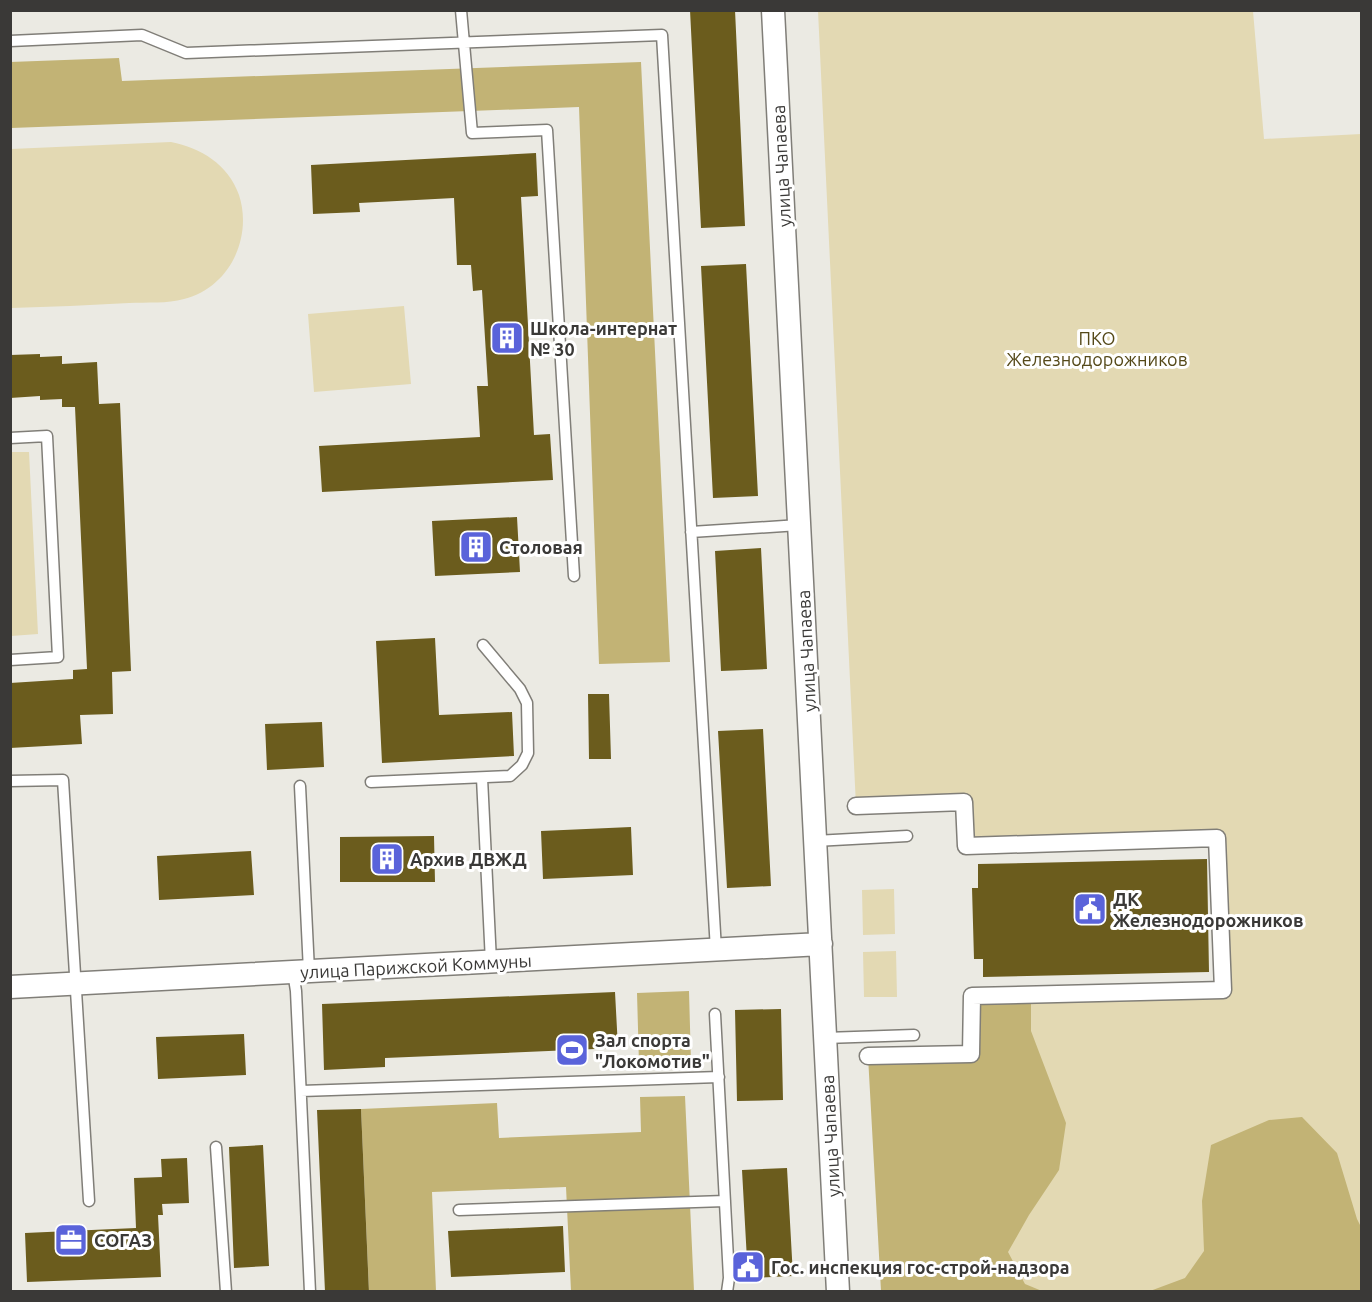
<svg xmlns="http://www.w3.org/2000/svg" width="1372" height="1302" viewBox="0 0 1372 1302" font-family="Ubuntu,sans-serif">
<rect width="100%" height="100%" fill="#ebeae3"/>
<path fill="#e3d9b3" d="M818,11H1253L1264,139L1361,134V1291H881L971,1054L972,996L1223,990L1217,839L966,846L964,802L856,806Z
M171,142C201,148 228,164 239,195C253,238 229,288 184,299C167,304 147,302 129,303C90,305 50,307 11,308V149Z
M404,306L411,384L314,392L308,314Z
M11,452H29L38,634L11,636Z
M894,889L895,934L863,935L862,890Z
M896,951L897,997H864L863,952Z"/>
<path fill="#c2b375" d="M119,58L122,81L641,62L670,662L599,664L579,107L11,128L10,62Z
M689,991L691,1063L639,1064L637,993Z
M1031,994V1031L1066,1123L1059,1170L1029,1215L1008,1252L1025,1284L1042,1291H881L868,1056L971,1054L972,996Z
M685,1096L694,1291H571L566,1187L432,1192L436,1291H369L361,1109L497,1103L499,1138L641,1132L640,1097Z
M1302,1117L1337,1153L1357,1219L1361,1227V1291H1150L1185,1278L1204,1251L1202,1201L1211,1145L1269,1120Z"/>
<path fill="#6b5c1d" d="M690,10H735L745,226L701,228Z
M536,153L538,196L521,197L534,435L550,434L553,480L322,492L319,446L480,437L477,386H488L482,290L473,291L471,265H457L454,198L359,203L360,212L313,214L311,165Z
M746,264L758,496L713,498L701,266Z
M40,354V357L62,356V364L97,362L99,404L120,403L131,671L112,672L113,714L80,715L82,744L10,748V683L73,679V670L87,669L75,407H62V399L40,400V396L10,398V355Z
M517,517L520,572L435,576L432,521Z
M761,548L767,669L721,671L715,551Z
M435,638L439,715L512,712L514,756L382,763L376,641Z
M588,694H609L611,759H589Z
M322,722L324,767L267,770L265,724Z
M763,729L771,886L727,888L718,731Z
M631,827L633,875L543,879L541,831Z
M434,836L435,882H340V837Z
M251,851L254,895L159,900L157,856Z
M1207,859L1209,972L983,977V959H974L972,888H978V864Z
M615,992L618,1048L385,1058V1067L324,1070L322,1004Z
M781,1009L783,1100L737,1101L735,1010Z
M244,1034L246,1075L158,1079L156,1037Z
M361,1109L369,1292H325L317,1110Z
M263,1145L269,1266L234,1268L229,1147Z
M187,1158L189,1203L162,1204L163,1215H158L161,1277L27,1282L25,1233L136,1228L134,1178L162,1177L161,1159Z
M787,1168L793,1276L748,1278L742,1170Z
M563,1226L565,1272L451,1277L448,1231Z"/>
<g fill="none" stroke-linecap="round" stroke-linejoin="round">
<defs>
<path id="service" d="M461,10L472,133L547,130L574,576
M10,41L142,35L186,53L662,35L716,950
M10,438L47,436L58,657L10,660
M691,532L799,525
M482,778L491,962
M10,781L63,780L89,1201
M371,782L510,776L522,765L528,753L527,703L520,689L483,645
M300,786L309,971
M815,841L907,836
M293,972L296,991L310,1292
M715,1014L729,1278L727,1292
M825,1038L914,1035
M301,1091L719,1077
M216,1147L226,1292
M459,1210L725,1201"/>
<path id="pedestrian" d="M856,806L964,802L966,846L1217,838L1223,990L972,996L971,1054L868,1056"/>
<path id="minor" d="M773,10L838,1292
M10,987L821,944"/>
</defs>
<use href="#service" stroke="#807e78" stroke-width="13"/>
<use href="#pedestrian" stroke="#807e78" stroke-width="19"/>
<use href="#minor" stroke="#807e78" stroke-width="25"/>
<use href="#service" stroke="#fff" stroke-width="10"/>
<use href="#pedestrian" stroke="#fff" stroke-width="16"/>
<use href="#minor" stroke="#fff" stroke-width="22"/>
</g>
<defs>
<symbol id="building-square" viewBox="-11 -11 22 22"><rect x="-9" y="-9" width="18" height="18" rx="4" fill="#5a63da" stroke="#fff"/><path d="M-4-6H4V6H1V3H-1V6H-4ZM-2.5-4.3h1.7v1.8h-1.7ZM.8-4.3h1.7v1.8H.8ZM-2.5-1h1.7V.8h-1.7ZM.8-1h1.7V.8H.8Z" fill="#fff"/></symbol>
<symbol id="civic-square" viewBox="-11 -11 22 22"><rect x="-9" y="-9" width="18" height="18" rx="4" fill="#5a63da" stroke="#fff"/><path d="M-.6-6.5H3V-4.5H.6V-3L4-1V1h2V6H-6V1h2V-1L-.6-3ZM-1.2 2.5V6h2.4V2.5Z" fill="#fff"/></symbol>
<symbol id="stadium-square" viewBox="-11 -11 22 22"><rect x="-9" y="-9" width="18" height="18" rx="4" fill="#5a63da" stroke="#fff"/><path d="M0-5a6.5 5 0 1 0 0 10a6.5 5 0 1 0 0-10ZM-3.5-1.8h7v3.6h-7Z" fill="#fff"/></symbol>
<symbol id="office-square" viewBox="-11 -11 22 22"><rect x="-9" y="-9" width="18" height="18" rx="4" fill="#5a63da" stroke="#fff"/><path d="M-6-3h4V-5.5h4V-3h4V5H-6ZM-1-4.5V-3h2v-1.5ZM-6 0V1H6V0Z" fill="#fff"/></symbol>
</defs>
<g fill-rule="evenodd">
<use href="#building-square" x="488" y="319" width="38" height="38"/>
<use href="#building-square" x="457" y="528" width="38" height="38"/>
<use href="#building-square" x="368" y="840" width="38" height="38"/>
<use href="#civic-square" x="1071" y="890" width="38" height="38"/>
<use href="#stadium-square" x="553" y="1031" width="38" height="38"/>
<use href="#office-square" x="52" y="1221" width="38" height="38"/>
<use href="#civic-square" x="729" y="1248" width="38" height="38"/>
</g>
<g text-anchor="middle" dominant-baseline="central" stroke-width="6" stroke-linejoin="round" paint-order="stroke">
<g font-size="18" fill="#3a3937" stroke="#fff">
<text transform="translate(781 166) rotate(-93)">улица Чапаева</text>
<text transform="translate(806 651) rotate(-93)">улица Чапаева</text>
<text transform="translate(416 966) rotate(-3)">улица Парижской Коммуны</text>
<text transform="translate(830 1136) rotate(-93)">улица Чапаева</text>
</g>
<g font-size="18" font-weight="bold" fill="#3a3937" stroke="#fff" text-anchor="start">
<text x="530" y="328">Школа-интернат<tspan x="530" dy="21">№ 30</tspan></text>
<text x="499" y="547">Столовая</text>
<text x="410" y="859">Архив ДВЖД</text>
<text x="1113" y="899">ДК<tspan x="1113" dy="21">Железнодорожников</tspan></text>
<text x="595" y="1040">Зал спорта<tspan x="595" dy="21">"Локомотив"</tspan></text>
<text x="94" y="1240">СОГАЗ</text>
<text x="771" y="1267">Гос. инспекция гос-строй-надзора</text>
</g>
<g font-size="18" fill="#554919" stroke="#fff">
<text x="1097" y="338">ПКО<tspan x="1097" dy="21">Железнодорожников</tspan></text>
</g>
</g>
<rect width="1372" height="1302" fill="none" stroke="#3a3937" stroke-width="24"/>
</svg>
